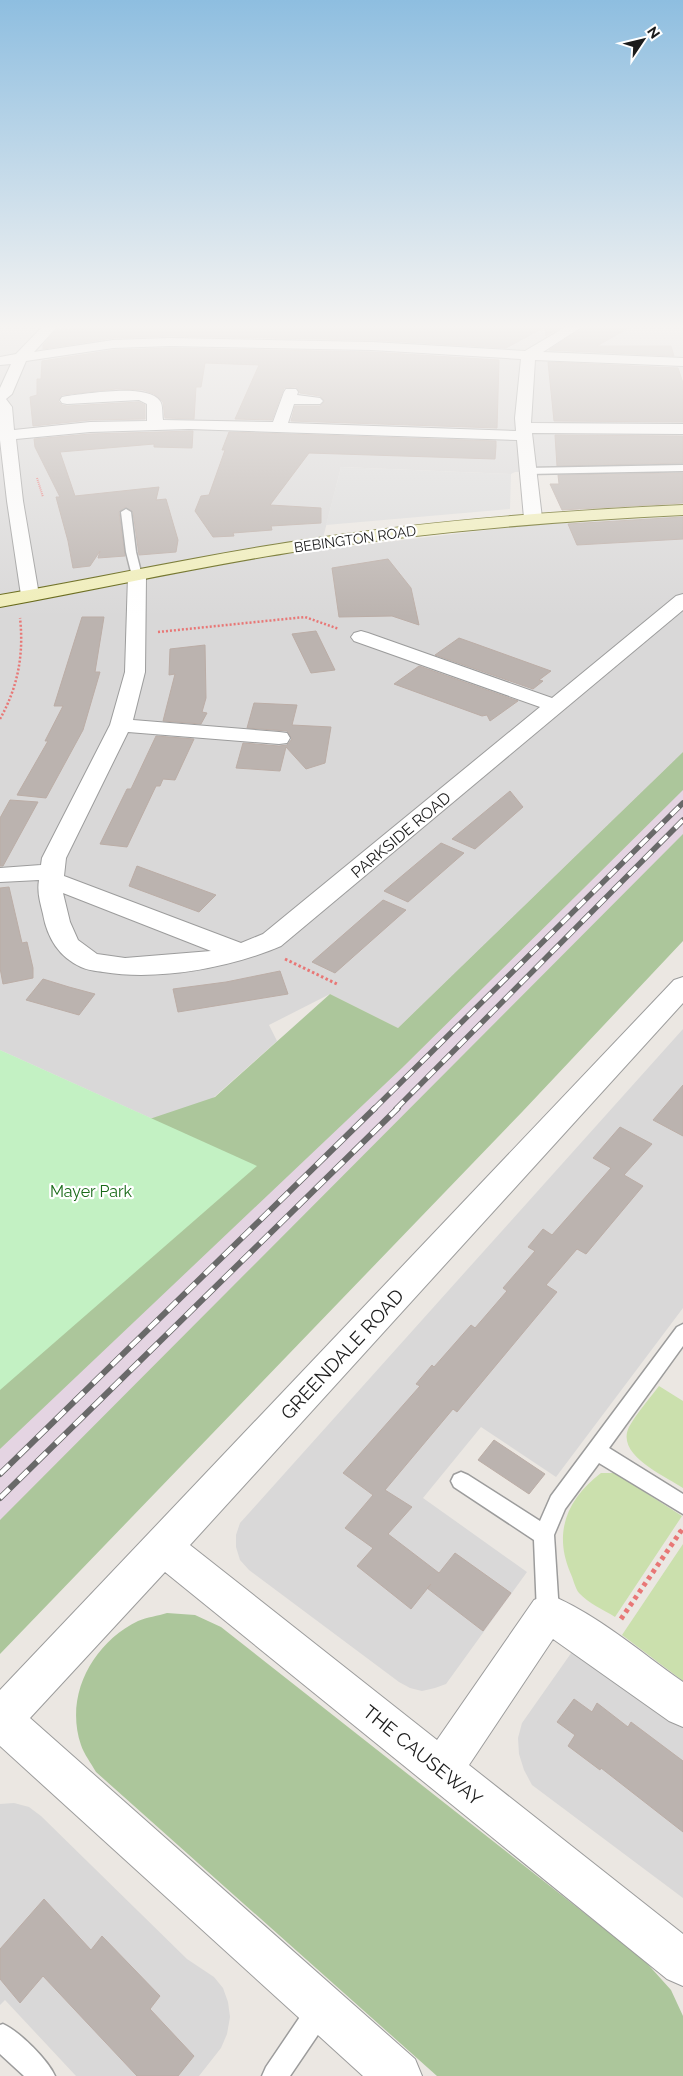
<svg xmlns="http://www.w3.org/2000/svg" width="683" height="2076" viewBox="0 0 683 2076" font-family="Raleway,sans-serif">
<rect width="100%" height="100%" fill="#ebe7e2"/>
<path fill="#d9d8d8" d="M0,326H683V468L515,472L511,474L341,467L320,550L538,524L683,516V752L398,1028L330,994L269,1025L277,1041L177,1130L0,1050Z
M683,1029V1308L556,1477L481,1427L423,1498L527,1572L446,1684L435,1688L422,1691L410,1688L399,1682L249,1570L240,1560L236,1547V1535L240,1523Z
M574,1649L680,1727H683V1898L532,1785L524,1770L519,1754L518,1738L522,1723Z
M14,1803L29,1807L41,1816L187,1959L214,1977L223,1988L228,2002L230,2017L227,2034L221,2048L199,2076H76L5,2000L0,2005V1804Z"/>
<path fill="#e4d4e2" d="M683,752V933L0,1644V1390L398,1028Z"/>
<path fill="#cbe0ad" d="M659,1386L683,1401V1488C665,1476 615,1455 629,1427C637,1413 649,1399 659,1386Z
M601,1473H615L682,1516L615,1617C604,1610 588,1603 579,1593C575,1588 573,1578 570,1572C553,1531 568,1498 601,1473Z
M683,1544V1681L622,1635Z"/>
<path fill="#acc69b" d="M683,752V790L403,1067L0,1449V1272L102,1135L215,1097L330,994L398,1028Z
M683,834V941L523,1111L0,1654V1520Z
M167,1613L195,1615L221,1627L644,1960L671,1990L683,2016V2076H437L96,1772C91,1763 84,1754 81,1745C64,1695 93,1643 138,1621C147,1617 158,1616 167,1613Z"/>
<path fill="#c3f1c3" d="M0,1050L257,1166L0,1390Z"/>
<path fill="#dbdbdb" d="M341,467L511,474L510,509L326,525Z"/>
<path fill="#bbb3af" stroke="#bbada6" d="M101,326L253,328L376,326L426,329L427,326H563L546,336L545,327L506,348L372,340L170,336L113,338L43,349V345L56,330L101,328Z
M585,326H632L597,346H671L674,356L549,350Z
M170,348L372,352L499,360L497,428L291,421L295,406H320L325,401L320,396L300,393L296,387L284,388L272,420L235,419L259,365L205,363L201,387H196L194,419L165,418L163,402L154,394L143,390L116,389L62,395L58,401L62,405L67,406L139,402L145,405V419L90,420L33,426L30,397L37,395V379H41L42,361L113,350Z
M548,362L678,368L683,383V422L554,421Z
M193,431L192,448L154,447V444L60,452L75,496L159,487L156,500L166,499L178,540L176,552L139,555L133,512L125,507L119,512L125,556L98,558L100,551L90,566L73,568L68,541L56,497H60L35,447L34,439L90,434Z
M229,432L496,441V446L495,459L309,453L270,505L321,508V523L271,526L272,530L233,533L234,536L213,537L195,511L201,496L209,495L225,450H222Z
M555,435L683,436V463L557,466Z
M683,473V503L562,510L550,484H559L558,475Z
M683,517V539L577,545L568,524Z
M388,559L411,588L419,625L392,616L339,617L332,568Z
M82,617H104L95,672H100L83,730L46,798L17,795L48,741H45L63,706H54Z
M316,631L335,670L311,673L292,634Z
M459,638L476,644L551,671L539,680L543,681L533,689L435,655Z
M205,645L206,698L202,712L207,713L201,724L163,721L175,674L169,675L170,649Z
M419,666L518,701L490,721L487,715L482,716L394,684Z
M254,703L297,705L292,725L331,727L325,763L306,769L286,747L280,771L236,768L243,743L279,746L287,745L292,739L287,731L247,728Z
M156,736L194,739L175,780L163,779L160,786H156L127,847L100,844L127,789H131Z
M510,791L523,807L475,849L452,839Z
M10,800L38,802L3,866H0V818Z
M441,843L464,853L408,902L384,891Z
M137,866L216,895L199,912L129,886Z
M9,887L22,943L27,942L33,968V978L3,984L0,968V888Z
M383,900L406,910L335,973L312,962Z
M280,971L288,994L178,1012L173,989L226,982Z
M43,979L69,987L95,994L79,1015L26,1000Z
M683,1085V1136L653,1120Z
M620,1127L652,1144L624,1175L643,1186L586,1254L577,1249L546,1285L557,1292L457,1412L453,1409L385,1490L412,1507L388,1534L439,1573L455,1553L511,1593L483,1631L427,1588L431,1584L411,1609L357,1566L373,1548L345,1528L373,1495L343,1473L420,1386L416,1384L432,1365L434,1367L471,1325L475,1328L507,1291L503,1288L535,1251L528,1247L543,1229L552,1235L611,1168L593,1158Z
M494,1440L545,1474L529,1494L478,1460Z
M574,1699L592,1712L597,1703L628,1727L631,1722L683,1761V1832L601,1768L600,1770L568,1746L575,1735L557,1722Z
M44,1899L91,1950L102,1936L160,1996L150,2009L194,2056L178,2076H137L43,1976L20,2003L0,1979V1949Z"/>
<g fill="none" stroke-linecap="round" stroke-linejoin="round">
<defs>
<path id="service" d="M683,465V471L527,474L523,471L527,468Z
M126,509L131,512L136,552L142,576L137,579L132,576L126,552L121,512Z
M683,1324V1346L609,1448L683,1494V1514L599,1463L565,1509L554,1535L559,1613L555,1620L548,1623L541,1620L537,1613L534,1540L454,1487L451,1481L454,1475L461,1472L468,1475L540,1521L551,1496L677,1327Z
M319,1998L328,2002L332,2011L328,2020L290,2076H262L266,2067L310,2002Z
M3,2024C19,2031 48,2060 55,2076H24L0,2054V2025Z"/>
<path id="minor" d="M43,326H58L34,352L113,340L170,338L372,342L525,351L567,326H583L543,352L683,358V366L535,360L531,423L683,424V434L532,433L542,518L539,522L533,523L527,522L524,518L517,440L189,429L90,432L16,439L23,501L39,595L37,599L30,601L23,599L21,595L7,501L0,440V388L11,364L0,365V357L16,354ZM170,346L372,350L521,359L515,418L516,431L288,423L294,404H320L323,401L320,398L297,395L298,392L296,389H286L284,392L273,422L163,420C162,414 163,405 160,401C147,383 88,394 67,396L62,397L60,400L62,403L67,404L139,400L147,404V421L90,422L14,430L12,407L6,399L12,394L26,361L113,348Z
M137,570L144,572L146,576L145,672L133,720L279,732L287,733L290,738L287,743L279,744L128,732L66,858L64,876L241,943L263,934L540,707L354,641L351,637L354,633L361,631L368,633L552,698L676,596L683,594V610L281,946C230,968 158,981 103,972C96,971 87,970 81,967C59,957 47,937 43,914C40,902 37,892 39,880L0,882V868L41,865L42,858L110,725L125,672L128,576L130,572ZM63,893L211,951L125,958L97,954L78,940L70,922Z
M683,977V1003L190,1545L437,1740L534,1600L548,1594C597,1614 640,1652 683,1682V1727L669,1721L553,1639L469,1765L683,1934V1986L667,1979L165,1572L30,1718L415,2059L422,2076H363L0,1746V1690L674,980Z"/>
<path id="secondary" d="M683,505V515C555,521 427,532 300,551C200,566 100,589 0,607V595C100,578 198,556 298,541C426,521 554,511 683,505Z"/>
</defs>
<use href="#service" stroke="#9c9c9c" stroke-width="3"/>
<use href="#minor" stroke="#9c9c9c" stroke-width="2"/>
<use href="#secondary" stroke="#616311" stroke-width="2"/>
<path stroke="#e87776" stroke-width="2" stroke-dasharray="1 1" stroke-linecap="butt" d="M37,478L43,497"/>
<path stroke="#e87776" stroke-width="2.5" stroke-dasharray="2 2" stroke-linecap="butt" d="M158,632L305,617L339,629
M0,719C18,687 24,654 20,618"/>
<path stroke="#e87776" stroke-width="3" stroke-dasharray="2.5 2.5" stroke-linecap="butt" d="M285,959L339,985"/>
<path stroke="#e87776" stroke-width="4" stroke-dasharray="3 3" stroke-linecap="butt" d="M680,1532L683,1528"/>
<path stroke="#e87776" stroke-width="5" stroke-dasharray="4 4" stroke-linecap="butt" d="M621,1619L681,1531"/>
<use href="#service" fill="#fff" fill-rule="evenodd"/>
<use href="#minor" fill="#fff" fill-rule="evenodd"/>
<use href="#secondary" fill="#f0eeba" fill-rule="evenodd"/>
<defs>
<path id="rail-far1" d="M374,1109L683,803
M396,1109L683,820"/>
<path id="rail" d="M0,1474L375,1108
M0,1498L398,1108"/>
</defs>
<use href="#rail-far1" stroke="#696969" stroke-width="5.5"/>
<use href="#rail" stroke="#696969" stroke-width="6"/>
<use href="#rail-far1" stroke="#fff" stroke-width="4" stroke-dasharray="11" stroke-linecap="butt"/>
<use href="#rail" stroke="#fff" stroke-width="4.5" stroke-dasharray="13" stroke-linecap="butt"/>
</g>
<linearGradient id="sky" x2="0" y2="1"><stop stop-color="#8ebee0"/><stop offset="0.53" stop-color="#f6f4f2"/><stop offset="1" stop-color="#f6f4f2" stop-opacity="0"/></linearGradient>
<rect width="683" height="617" fill="url(#sky)"/>
<g text-anchor="middle" dominant-baseline="central" stroke-width="4.5" stroke-linejoin="round" paint-order="stroke">
<g font-size="14" fill="#1b1b1b" stroke="#fff">
<text transform="translate(355 539) rotate(-8)">BEBINGTON ROAD</text>
</g>
<g font-size="16" fill="#1b1b1b" stroke="#fff">
<text transform="translate(401 835) rotate(-40)">PARKSIDE ROAD</text>
</g>
<g font-size="16" fill="#196a18" stroke="#fff">
<text x="91" y="1191">Mayer Park</text>
</g>
<g font-size="19" fill="#1b1b1b" stroke="#fff">
<text transform="translate(342 1354) rotate(-47)">GREENDALE ROAD</text>
<text transform="translate(423 1755) rotate(39)">THE CAUSEWAY</text>
</g>
</g>
<g transform="translate(643 40) rotate(55)" stroke="#ffffff" stroke-width="4" paint-order="stroke">
<path d="M0-4L9 19L0 12L-9 19Z" fill="#1b1b1b"/>
<text y="-8" font-size="14" font-weight="bold" text-anchor="middle" fill="#1b1b1b">N</text>
</g>
</svg>
